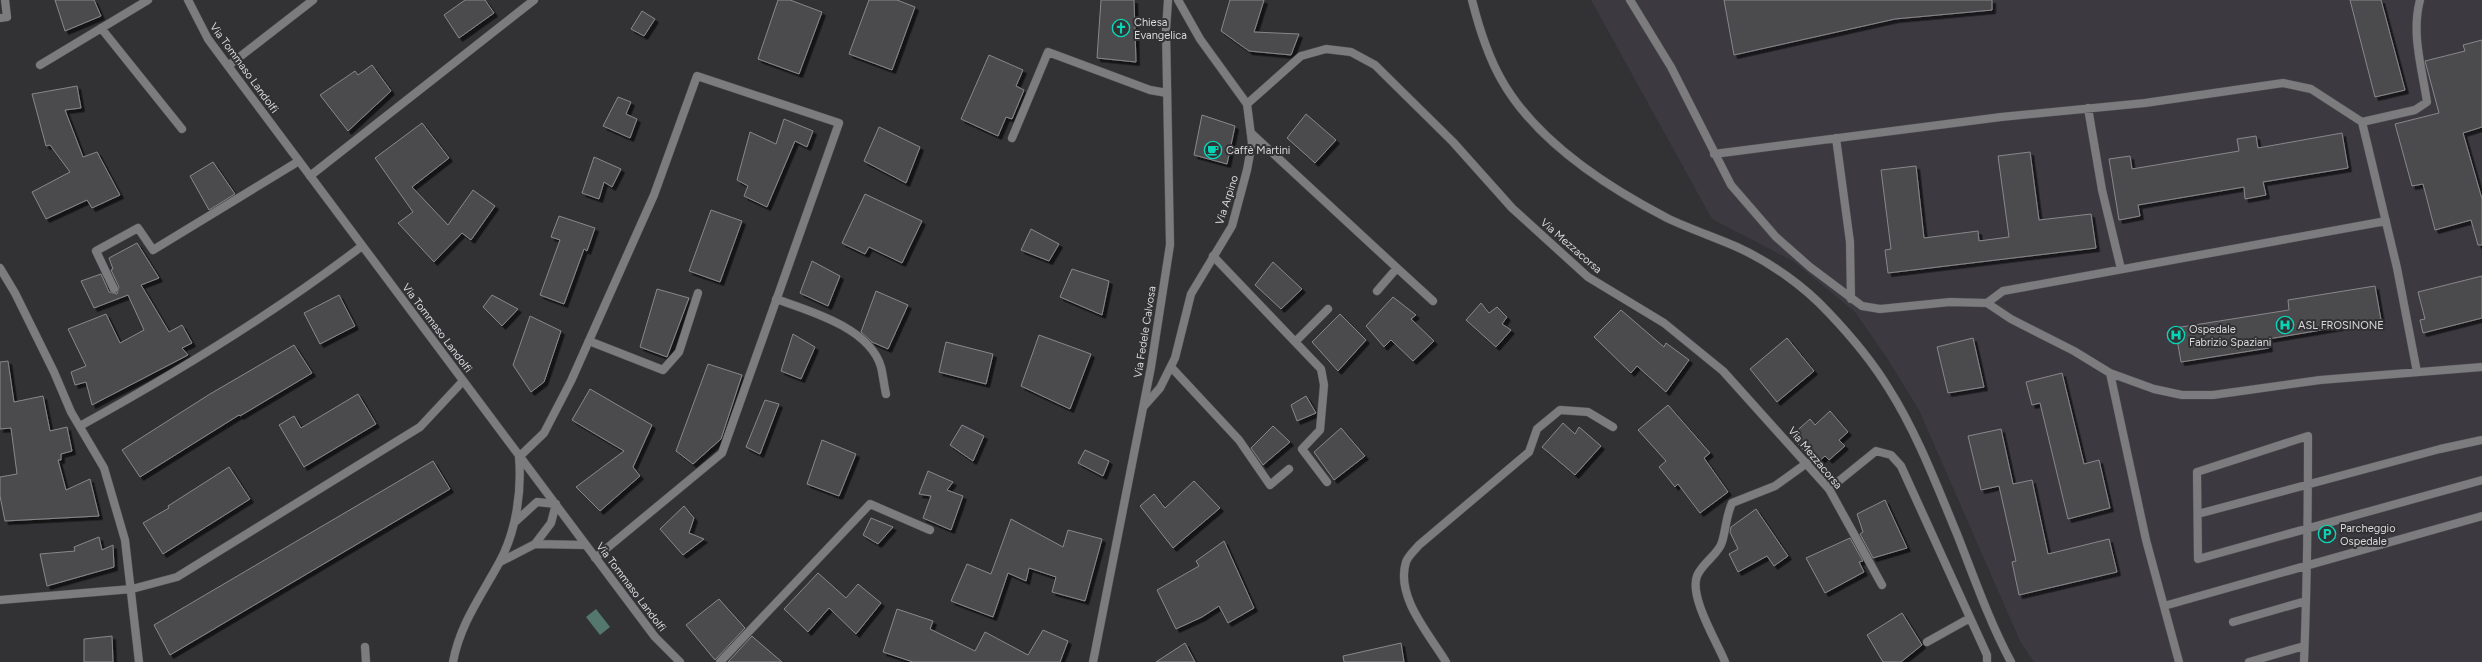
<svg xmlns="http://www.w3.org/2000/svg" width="2482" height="662" viewBox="0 0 2482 662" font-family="Figtree,sans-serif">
<defs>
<filter id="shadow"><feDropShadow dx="3.5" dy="3.5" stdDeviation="0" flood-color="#0009"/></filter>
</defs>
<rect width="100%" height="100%" fill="#323134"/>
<path fill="#3c3941" d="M1591,0H2482V662H2034L2020,641L1919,410L1887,358L1855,312L1793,261L1712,219Z"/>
<path fill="#54776e" d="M596,609L610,627L600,635L586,617Z"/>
<path fill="#4c4b4d" stroke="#88878a" filter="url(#shadow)" d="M55,0H94L101,16L65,31Z
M465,0H485L494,13L459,38L444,15Z
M778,0H790L822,12L799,74L758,59Z
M869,0H897L915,7L892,70L849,54Z
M1101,0H1134L1136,62L1097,58Z
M1230,0H1264L1254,32L1299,34L1291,55L1249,51L1221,31Z
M1724,0H1992V10L1895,19L1734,55Z
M2350,0H2381L2405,90L2375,97Z
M642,11L655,19L644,36L631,29Z
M2482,40V127L2463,133L2482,199V245H2478L2471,220L2435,230L2423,184L2412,186L2395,124L2439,113L2425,61L2465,51L2463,45Z
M989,55L1023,70L1016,86L1024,90L1012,119L1006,117L998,136L961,119Z
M372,65L391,91L348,131L320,95L355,71L358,75Z
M77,86L81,108L65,110L83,157L97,152L120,195L92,208L87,200L46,219L32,192L70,172L50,145L46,146L32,94Z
M618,97L631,102L626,114L637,119L630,138L603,126Z
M1306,114L1336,140L1315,163L1287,138Z
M1202,115L1235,126L1227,164L1194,155Z
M784,119L813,131L807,147L795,141L767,207L744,196L748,186L737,180L750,132L776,144Z
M422,123L449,158L412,187L448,225L473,190L495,206L471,240L462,233L434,262L398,223L413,212L375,158Z
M879,127L920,147L906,183L864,161Z
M2342,133L2348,168L2263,182L2266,195L2245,199L2244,187L2138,205L2140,216L2119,220L2109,159L2130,156L2132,169L2239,151L2237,139L2256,136L2258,148Z
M2030,152L2039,220L2091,214L2096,248L1888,273L1885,250L1891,249L1881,170L1916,166L1924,238L1978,231L1979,241L2009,237L1998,156Z
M594,157L621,169L612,187L604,182L599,199L582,193Z
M213,162L235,194L209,210L190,176Z
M865,194L922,221L902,263L869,247L865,254L842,243Z
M711,210L742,221L720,282L689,271Z
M559,216L595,228L587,251L584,249L564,304L540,295L560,240L551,237Z
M1031,229L1059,244L1049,261L1021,250Z
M137,243L159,278L141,285L169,332L182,325L192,343L182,348L188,355L92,405L86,382L75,385L71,372L86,366L68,329L106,314L120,343L144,330L128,295L94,308L81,281L101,274L109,292L117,294L119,287L111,270L113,269L109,258Z
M812,261L840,276L828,306L800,293Z
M1273,262L1302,289L1281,309L1255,285Z
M1072,269L1109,281L1102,315L1060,297Z
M2482,276V318L2423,333L2420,320L2425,319L2418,292Z
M2375,286L2381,320L2268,339L2269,348L2181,362L2175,328L2289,310L2288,300Z
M657,289L689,298L667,357L640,347Z
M876,291L908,305L888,349L872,342L861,332Z
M339,295L355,326L320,344L304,313Z
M492,295L518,309L502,326L483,307Z
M1393,297L1416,315L1411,319L1434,341L1413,361L1391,340L1384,347L1366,326Z
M1481,303L1489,313L1497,307L1507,317L1502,324L1511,330L1496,347L1466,320Z
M1621,310L1664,347L1666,343L1689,360L1666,392L1637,366L1631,373L1594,337Z
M1340,314L1366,340L1338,371L1312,342Z
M530,316L561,331L544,382L531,392L513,365Z
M793,334L815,347L801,379L781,371Z
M1039,335L1091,354L1070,409L1021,386Z
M1787,338L1814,371L1777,402L1750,369Z
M1973,338L1984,387L1948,393L1937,347Z
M946,342L993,354L986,384L939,372Z
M294,345L312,373L240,416L239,415L140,477L122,450L210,394Z
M8,361L14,402L43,396L50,431L67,427L72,451L61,454V460H58L66,490L90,479L99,516L5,521L0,496V477L17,474L11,428L0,429V362Z
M708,364L742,375L721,439L693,464L676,451Z
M2062,373L2084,464L2099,460L2110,508L2068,519L2040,403L2032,405L2026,382Z
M590,389L652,425L633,467L640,476L600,511L576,487L624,451L572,420Z
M358,394L376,424L304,467L279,425L294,416L301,428Z
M1306,396L1316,413L1297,421L1291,405Z
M765,400L779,404L760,454L746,447Z
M1668,405L1710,453L1704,458L1728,492L1700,513L1678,484L1675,487L1659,467L1666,461L1638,430Z
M1830,411L1848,432L1839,440L1845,446L1829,460L1825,456L1816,464L1791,436L1810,419L1815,425Z
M1563,423L1575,434L1579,427L1601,446L1575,475L1542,447Z
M962,425L984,436L973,461L950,445Z
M1273,426L1290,442L1263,465L1251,448Z
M1341,428L1365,456L1334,480L1314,452Z
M2001,429L2013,484L2032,480L2048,554L2109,539L2117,572L2019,595L2012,562L2016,561L1999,486L1981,490L1968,436Z
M822,440L856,454L839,496L807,484Z
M1085,450L1109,461L1103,476L1078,463Z
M433,461L450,489L170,655L154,625Z
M229,467L250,499L163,554L143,523L169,508L168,506Z
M928,471L953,482L947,490L963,496L951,530L923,518L931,496L919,494Z
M1194,481L1220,508L1173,548L1140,506L1154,494L1165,508Z
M1885,500L1907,548L1873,558L1860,534L1863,532L1857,514Z
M684,506L694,518L689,533L704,539L683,555L660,529Z
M1756,509L1788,556L1774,566L1767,556L1738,572L1729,554L1738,549L1730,532L1731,527Z
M871,518L893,527L878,544L863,535Z
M1011,519L1063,547L1068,530L1102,539L1085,601L1052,592L1056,577L1029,568L1026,581L1008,573L993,617L951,601L967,564L991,574Z
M99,537L102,550L113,545L114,567L47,586L40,554L75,551L74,547Z
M1850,538L1863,561L1859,562L1864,572L1825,593L1806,558Z
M1224,541L1254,608L1228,623L1219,606L1202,617L1176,629L1157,590L1199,566L1196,561Z
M818,573L846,598L858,584L881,603L856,634L829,608L808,632L784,609Z
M719,599L745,628L715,660L686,625Z
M897,609L933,621L930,629L975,651L985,632L1028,655L1043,630L1068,641L1060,662H913L883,652Z
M1902,613L1922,645L1901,662H1883L1867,635Z
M112,636L113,662H84V639Z
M752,636L754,638L782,662H728Z
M1185,643L1195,662H1156Z
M1401,643L1404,662H1344L1343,656Z"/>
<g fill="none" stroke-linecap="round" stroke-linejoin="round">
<defs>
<path id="service" d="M1630,0L1671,67L1731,185L1776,237L1810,267L1862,306L1880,309L1950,302L1987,303L2011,319L2074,351L2110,373L2154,389L2182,395H2213L2320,380L2482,367
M0,18L7,17L5,0
M101,28L182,129
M40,65L148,0
M2088,108L2102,190L2121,269
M1251,133L1397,268L1377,291
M1012,138L1048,52L1150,90L1167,93
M1836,138L1850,242L1851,299
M1714,154L2001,117L2145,103L2283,83L2311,89L2362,122
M310,176L534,0
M1213,256L1321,369L1324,385L1320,430L1302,449L1327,482
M1397,268L1433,301
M114,289L96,251L138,228L153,250L299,161
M776,299C810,311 870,328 881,367C883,375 884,385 886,394
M1987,303L2003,291L2386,221
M589,341L663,370L679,352L698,293
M1295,342L1328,309
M1171,367L1239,440L1270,485L1289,469
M2417,372L2397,268L2362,122L2415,110L2427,102C2422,68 2411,34 2420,0
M2110,373L2146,540L2179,662
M1829,489L1876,451L1891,455L1901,466L1987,655V662
M2198,514L2440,449L2482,440
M0,600L132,589
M2164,606L2482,516
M2233,622L2306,601
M1927,642L1970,618
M720,662L870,504L930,530
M1446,662C1430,635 1395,597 1406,562C1408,556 1415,550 1419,545L1529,452L1537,429L1560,410L1588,412L1613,427
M1725,662C1717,642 1689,597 1697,576C1702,563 1719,554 1722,542C1726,529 1726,516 1732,503L1775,486L1807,463
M2249,662L2304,646
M2304,662C2307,587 2308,512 2308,436L2197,472L2198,559L2482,480"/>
<path id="minor" d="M188,0L208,39L234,74L586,545L655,637L680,662
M1472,0C1479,28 1487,54 1501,79C1535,140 1607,187 1667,218C1690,229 1714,237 1737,247C1770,262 1804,286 1828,312C1850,335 1872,361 1889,389C1917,433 1937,486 1957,534C1974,577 1989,621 2011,662
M228,66L313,0
M1247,104L1301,56L1326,49L1351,52L1375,65L1453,142L1512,208L1588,277L1664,323L1723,371L1829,489L1882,585
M0,268L15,293L54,372L71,412L104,468L125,540L139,662
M1144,406L1160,388L1175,358L1191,294L1232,226L1247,170L1252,143L1247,104L1200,39L1178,0
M80,426C178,372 273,314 362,246
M515,522L537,502L556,504L551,523L535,544
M500,562L535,544L586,545
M132,589L177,577L420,427L463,381
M365,647L366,662
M453,662C460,624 481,596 499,563C516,532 522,492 519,457L544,433L571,381L654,195L697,76L839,123L722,453L595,558"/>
<path id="tertiary" d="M1093,662L1151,367L1170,245L1166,30L1168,0"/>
</defs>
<use href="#service" stroke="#4f4e51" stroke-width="9"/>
<use href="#minor" stroke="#4f4e51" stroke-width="9"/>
<use href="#tertiary" stroke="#4f4e51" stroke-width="9"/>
<use href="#service" stroke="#7c7b7e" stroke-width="8"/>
<use href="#minor" stroke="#7c7b7e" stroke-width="8"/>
<use href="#tertiary" stroke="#7c7b7e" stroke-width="8"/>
</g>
<defs>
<symbol id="church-ring" viewBox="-11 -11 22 22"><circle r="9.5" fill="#323134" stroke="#08d5b5" stroke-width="1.5"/><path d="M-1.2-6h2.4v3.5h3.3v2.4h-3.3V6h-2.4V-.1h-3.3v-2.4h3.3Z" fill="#08d5b5"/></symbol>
<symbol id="cafe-ring" viewBox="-11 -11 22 22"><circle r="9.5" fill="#323134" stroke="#08d5b5" stroke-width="1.5"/><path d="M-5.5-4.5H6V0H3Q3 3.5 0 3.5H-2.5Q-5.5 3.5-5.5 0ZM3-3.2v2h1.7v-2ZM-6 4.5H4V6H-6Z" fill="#08d5b5"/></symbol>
<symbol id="hospital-ring" viewBox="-11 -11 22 22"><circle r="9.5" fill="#323134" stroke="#08d5b5" stroke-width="1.5"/><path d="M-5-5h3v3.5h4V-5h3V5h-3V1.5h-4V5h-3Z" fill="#08d5b5"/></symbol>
<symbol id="parking-ring" viewBox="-11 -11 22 22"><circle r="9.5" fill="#323134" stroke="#08d5b5" stroke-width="1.5"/><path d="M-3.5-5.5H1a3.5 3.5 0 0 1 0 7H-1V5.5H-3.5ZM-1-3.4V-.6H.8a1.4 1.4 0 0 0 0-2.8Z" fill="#08d5b5"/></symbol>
</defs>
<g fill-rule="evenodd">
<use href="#church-ring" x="1111" y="18" width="20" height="20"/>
<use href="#cafe-ring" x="1203" y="140" width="20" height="20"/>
<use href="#hospital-ring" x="2275" y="315" width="20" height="20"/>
<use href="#hospital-ring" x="2166" y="325" width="20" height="20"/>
<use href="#parking-ring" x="2317" y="524" width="20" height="20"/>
</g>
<g text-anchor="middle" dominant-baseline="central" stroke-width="4" stroke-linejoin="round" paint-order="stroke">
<g font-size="11" fill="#d8d7d9" stroke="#323134" text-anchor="start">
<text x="1134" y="22">Chiesa<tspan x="1134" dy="13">Evangelica</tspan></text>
<text x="1226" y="150">Caffè Martini</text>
<text x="2298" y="325">ASL FROSINONE</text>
<text x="2189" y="329">Ospedale<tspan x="2189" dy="13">Fabrizio Spaziani</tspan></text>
<text x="2340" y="528">Parcheggio<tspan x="2340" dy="13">Ospedale</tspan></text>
</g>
<g font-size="11" fill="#d8d7d9" stroke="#323134">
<text transform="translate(244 68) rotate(54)">Via Tommaso Landolfi</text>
<text transform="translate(1227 200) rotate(-72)">Via Arpino</text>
<text transform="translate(1571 246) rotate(41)">Via Mezzacorsa</text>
<text transform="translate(437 328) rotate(53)">Via Tommaso Landolfi</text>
<text transform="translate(1145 332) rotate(-81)">Via Fedele Calvosa</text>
<text transform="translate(1815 458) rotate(50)">Via Mezzacorsa</text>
<text transform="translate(631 587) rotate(53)">Via Tommaso Landolfi</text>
</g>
</g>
</svg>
